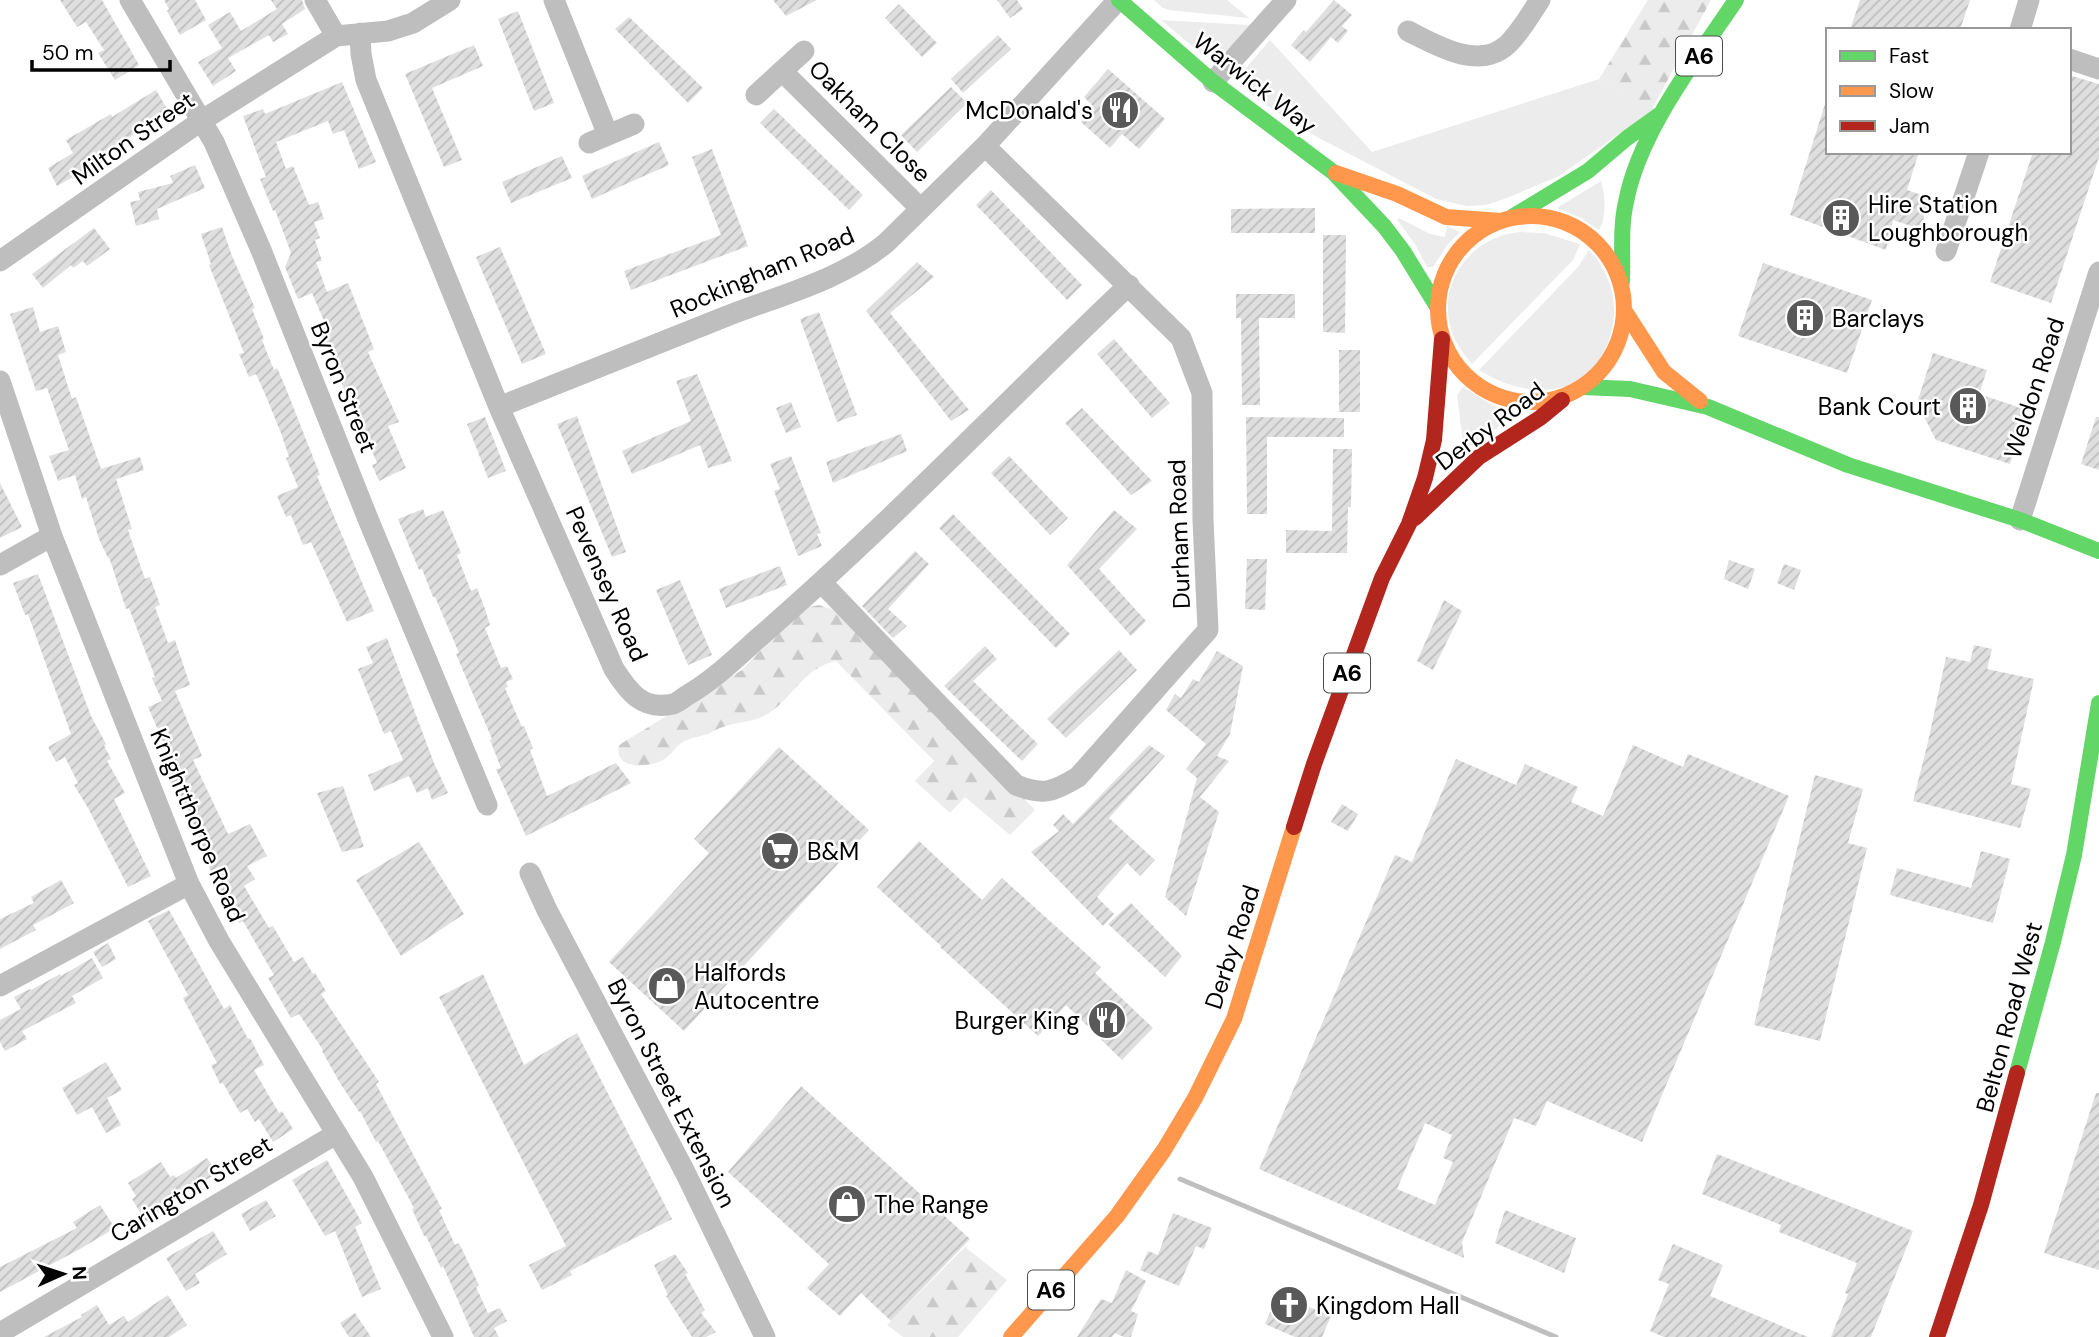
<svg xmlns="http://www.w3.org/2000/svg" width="2099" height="1337" viewBox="0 0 2099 1337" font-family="'DM Sans',sans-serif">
<defs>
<pattern id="forest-firs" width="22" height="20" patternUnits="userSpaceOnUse" patternTransform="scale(1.75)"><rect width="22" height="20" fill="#ececec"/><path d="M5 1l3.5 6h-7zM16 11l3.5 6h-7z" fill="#c9c9c9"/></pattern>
<pattern id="building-hatch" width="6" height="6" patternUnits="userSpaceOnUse" patternTransform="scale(1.75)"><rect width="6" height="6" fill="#dfdfdf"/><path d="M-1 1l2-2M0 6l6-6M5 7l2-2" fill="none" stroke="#bebebe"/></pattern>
</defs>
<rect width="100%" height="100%" fill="#fff"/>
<path fill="#ececec" d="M1154,0H1227L1249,18L1169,10L1163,8Z
M1161,20L1248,25L1250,27C1236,41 1224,61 1203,55Z
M1270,40L1372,152L1599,79L1654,109L1559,176L1507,198L1486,205L1467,206L1436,199L1315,136L1255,98L1243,85L1240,75Z
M1601,181C1605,195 1607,217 1599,230L1581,218L1557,208Z
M1399,218L1430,234L1445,237L1447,226L1460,232L1448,244L1433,267H1427L1415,244L1397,220Z
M1520,232L1544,233L1580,244L1573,260L1472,364C1464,354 1456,344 1452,332C1435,284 1471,236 1520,232Z
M1589,250C1602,263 1610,280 1613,297C1619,328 1602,372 1572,384C1541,397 1506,387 1479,370L1578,267Z
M1463,387L1494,406L1519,413L1464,450L1457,395Z"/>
<path fill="url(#forest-firs)" d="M1648,0H1711L1652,109L1599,79Z
M819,605L832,609L849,621L1035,810L1010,835L965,797L950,813L915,781L934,761L836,661C803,668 794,697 769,713C754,723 739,721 723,727C718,728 713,732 708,734C702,736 694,737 687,740C676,744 673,754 663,760C648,768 613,770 619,745L742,670L799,609Z
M965,1247L1007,1280L958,1337H903L887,1325Z"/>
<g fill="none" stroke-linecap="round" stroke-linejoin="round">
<path stroke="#bfbfbf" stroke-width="5" d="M1180,1179L1556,1337"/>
</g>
<path fill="url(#building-hatch)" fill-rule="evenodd" d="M60,0H102L139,65L115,80L98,53L104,50L86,22L77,27Z
M164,0H195L206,20L180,35L167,11L169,9Z
M271,0H302L305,9L282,24L288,34L273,42L269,35L228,58L236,71L213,86L198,62L222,48L208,25L230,12L241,31L277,9Z
M773,0H817L786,16Z
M997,0H1017L1023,9L1010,18Z
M1334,0L1352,15L1342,26L1348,31L1338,43L1331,37L1310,62L1291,45L1304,30L1306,32Z
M1860,0H1970L1960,30H1850Z
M899,4L937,43L922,57L885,18Z
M518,11L554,103L534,111L498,19Z
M629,17L703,88L688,103L615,29Z
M998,35L1011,49L963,93L951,79Z
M474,45L483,66L432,88L462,160L444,167L405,74Z
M1108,69L1165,119L1139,149L1122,134L1110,148L1081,122L1094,107L1084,97Z
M2069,75L2099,84V157L2051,303L1990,282L2033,152H2069Z
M342,82L376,162L359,169L344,130L333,134L328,121L276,142L286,169L293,166L309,205L318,202L324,219L314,222L320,238L315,240L322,261L316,262L327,292L348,283L374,349L368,352L399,422L388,426L406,468L379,481L372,465L377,463L353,406L351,407L324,339L322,340L316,325L324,321L312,293L298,299L285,267L291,253L275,210L273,211L260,179L266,177L243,116L263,109L265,114Z
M951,87L967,103L917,152L901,135Z
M156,90L169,112L111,149L112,151L93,162L94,165L57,186L48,168L73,153L66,140L111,114L112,117Z
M1825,104L1828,105V152H1919L1907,190L1930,198L1920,229L1893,220L1886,250L1790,215Z
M774,109L863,195L849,210L760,123Z
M659,142L669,165L592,199L582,176Z
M712,149L748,246L631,290L624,271L721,235L692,157Z
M562,156L572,178L511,203L502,182Z
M195,165L205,188L157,209L159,219L136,226L130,202L140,200L138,192L173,183L170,176Z
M991,190L1082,285L1067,300L976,205Z
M1315,208V233H1231V209Z
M222,227L232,256L255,308L252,309L264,339L262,340L274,370L277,368L285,386L320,475L317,476L374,611L347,622L311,542L303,545L291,515L286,517L277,496L298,487L286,458L289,457L281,433L265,394L256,374L249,377L239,354L244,353L209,265L211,264L201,234Z
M94,228L110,249L87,266L83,261L73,268L71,265L43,288L32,274Z
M1323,235H1346L1345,333L1323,332Z
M500,247L546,354L522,364L476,257Z
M917,262L934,277L890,313L969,410L951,421L866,311Z
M1763,263L1872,300L1847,373L1738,336Z
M1236,294H1295V318H1259L1260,405H1242L1241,318H1236Z
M33,307L40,332L58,326L66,352L58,355L72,399L76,397L101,469L140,457L144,470L116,479L132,529L128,530L145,579L150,577L160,605L155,607L168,643L175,640L190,685L175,691L202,756L193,760L228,834L250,824L267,856L247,866L255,879L244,886L269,928L273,926L294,962L303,957L313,974L315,973L326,991L321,994L379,1082L376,1084L442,1209L439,1210L455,1245L459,1243L479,1285L476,1287L488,1313L500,1308L507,1321L494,1328L499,1337H474L443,1266L441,1268L426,1236H424L412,1209L414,1208L378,1141L376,1142L360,1111L359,1112L340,1083L322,1051L323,1050L299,1014L291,1018L268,978L274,975L243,921L239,923L219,891L202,851L204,850L183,798L179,799L162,764L171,760L148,707L162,701L152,678L155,677L129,608L126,609L109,557L108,558L99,539L86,497L82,499L75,475L58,481L49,456L69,450L47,388L36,391L10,314Z
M819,312L857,415L837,422L800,319Z
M1114,339L1170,403L1152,418L1097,354Z
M1339,350H1360V412H1339Z
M1933,353L1987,370L1979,394L2027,410L2010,464L1936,440L1917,403Z
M697,374L732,461L708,468L700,445L632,474L622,451L691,421L676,381Z
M791,402L801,427L786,433L776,408Z
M1082,408L1152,481L1131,495L1065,423Z
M577,416L626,552L612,557L557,424Z
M485,417L506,471L488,478L467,424Z
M1246,417L1344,418V437H1267V514H1247Z
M2096,417H2099V470L2081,464Z
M901,434L907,451L833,483L826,462Z
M1333,449H1352L1351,507H1348L1347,553H1286V530L1332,531Z
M791,456L821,533L817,534L822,546L798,556L774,491L780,489L770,464Z
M1009,456L1068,518L1050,535L991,473Z
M0,483L22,527L0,538Z
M423,509L426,517L443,510L461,553L457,555L471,591L477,588L485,609L490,625L485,628L501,668L507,666L513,679L506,682L508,687L505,688L522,727L524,726L533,748L530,750L547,796L616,763L631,783L526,836L496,769L501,768L490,740L492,739L456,654L459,653L435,597H433L422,569L419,570L398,519Z
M1114,510L1137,529L1099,569L1146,621L1131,636L1067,565Z
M953,514L1070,634L1056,648L939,528Z
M915,551L929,564L888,609L907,626L893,638L862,606Z
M1247,559H1267L1265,610L1245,609Z
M1729,560L1755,569L1748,589L1724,579Z
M1784,564L1801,570L1794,590L1777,583Z
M780,566L787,585L726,608L719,589Z
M38,574L91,716L106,744L104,745L111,759L107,761L125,793L114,799L151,876L128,887L88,808L74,785L78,783L65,757L56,762L48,747L71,734L28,614L25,615L13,583Z
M680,580L712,655L688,665L656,590Z
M1444,600L1462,611L1433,670L1417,661Z
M387,638L434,763L448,793L432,800L428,788L417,793L409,776L374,791L368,775L403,760L391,731L384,734L358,669L373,663L366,647Z
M1974,645L1992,649L1987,669L2034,679L2011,784L2031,789L2020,828L1913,801L1928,742L1946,657L1970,662Z
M985,646L997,659L973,681L1038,744L1022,761L944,686Z
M1119,650L1137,670L1066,738L1047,719Z
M1217,651L1243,666L1230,734L1217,756L1229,761L1200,797L1219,812L1186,916L1165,897L1197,778L1186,769L1206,744L1166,710L1175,694L1181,698L1193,679L1199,682Z
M1149,745L1165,756L1109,818L1155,860L1140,876L1127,863L1097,897L1114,914L1103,926L1031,852L1059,831L1053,825L1063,814L1073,824Z
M1633,745L1683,767L1688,754L1789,796L1642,1142L1547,1101L1536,1126L1514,1118L1462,1242L1464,1258L1259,1169L1395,855L1412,862L1456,759L1516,785L1525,764L1578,787L1571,802L1603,816ZM1425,1123L1452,1135L1443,1158L1453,1162L1435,1205L1397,1189Z
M779,747L869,830L684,1031L609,962L709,853L694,839Z
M1815,775L1863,789L1848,843L1867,848L1820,1041L1754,1025Z
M343,786L364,847L342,852L317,793Z
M1342,804L1358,814L1348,831L1331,822Z
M919,841L982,900L1002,878L1101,967L1095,973L1153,1028L1122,1060L1066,1005L1038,1036L940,947L941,946L877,887Z
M419,842L464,914L401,956L356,880Z
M1981,851L2010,859L1993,923L1890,895L1897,868L1971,888Z
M61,880L74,903L33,925L36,930L0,949V919L34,903L31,897Z
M1131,903L1182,956L1165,977L1108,924Z
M169,910L224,1009L230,1005L248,1039L250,1038L264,1065L254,1070L279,1113L282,1111L293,1129L273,1142L259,1119L255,1122L247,1109L240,1113L223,1083L220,1084L211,1065L217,1063L183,998L188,995L148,921Z
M108,943L116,959L102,967L93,952Z
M92,958L103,978L72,996L76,1003L22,1031L27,1039L5,1051L0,1042V1020L21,1009L14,997L30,989L31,990L60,974L61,976Z
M483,974L524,1065L577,1033L672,1219L570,1271L572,1275L542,1290L529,1265L566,1246L439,997Z
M106,1062L122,1090L107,1098L121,1125L106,1133L92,1107L77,1115L62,1088Z
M801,1086L970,1239L891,1321L861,1293L840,1316L807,1288L829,1264L728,1172Z
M2096,1093H2099V1270L2044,1253Z
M1717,1154L1913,1231L1871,1337H1831L1848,1294L1845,1293L1857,1263L1779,1232L1781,1225L1702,1194Z
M207,1158L217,1173L158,1211L159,1214L146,1222L132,1199L136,1196L128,1183L161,1162L170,1177L174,1175L176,1178Z
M327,1160L362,1223L355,1227L381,1289L362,1297L335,1231L325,1236L292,1180Z
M266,1200L276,1216L250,1231L241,1214Z
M100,1205L115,1228L80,1249L0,1292V1267L77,1228L73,1222Z
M1505,1210L1576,1238L1564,1273L1495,1243Z
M1173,1213L1212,1228L1204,1249L1196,1246L1179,1286L1140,1270L1148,1251L1158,1255Z
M213,1231L227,1254L195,1274L200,1283L186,1291L166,1258Z
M1673,1244L1723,1265L1710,1296L1808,1337H1664L1650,1331L1669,1284L1658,1280Z
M675,1254L688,1273L685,1274L705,1310L701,1313L716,1332L706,1337H692L666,1296L668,1295L654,1265Z
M1126,1270L1146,1281L1131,1311L1138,1314L1131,1337H1124L1115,1333L1112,1337H1077L1101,1299L1112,1303Z
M1278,1294L1331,1316L1322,1337H1295L1265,1324Z
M168,1295L187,1325L169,1337H44L82,1317L81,1315L97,1305L109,1325L124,1316L128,1322Z
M355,1313L371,1337H349L340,1323Z"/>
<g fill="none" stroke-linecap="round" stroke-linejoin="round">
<path stroke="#bebebe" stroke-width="21" d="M130,0L214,142L261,250L368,519L487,805
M315,0L336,36
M554,0L608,135
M2020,30L2029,0
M1408,31C1436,45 1478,71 1507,45C1520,33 1530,15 1540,0
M360,33L361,54L366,80L499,407L614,669C628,691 642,711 673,704C677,703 682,699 686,696C712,681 734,660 756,640C886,528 1004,403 1129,285
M804,51L782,71L920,208
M2069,59L2099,69
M1213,82L1286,0
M756,95L782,71
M589,143L634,124
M1946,251L1979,152
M0,261L201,121L336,36L388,31L413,23L450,0
M0,381L52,536L189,884L219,941L363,1177L443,1337
M499,407C575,376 651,346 727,316C781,295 841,280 886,243L985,146L1118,0
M2020,520L2099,272
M0,565L52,536
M821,582L1016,785C1043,796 1053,792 1078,777L1208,630L1203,520L1202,393L1181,338L985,146
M530,873L547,910L685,1172L765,1337
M0,986L189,884
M0,1333L336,1134"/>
<path stroke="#63d668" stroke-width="16" d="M1119,0L1213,82L1333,172L1384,226L1403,251L1438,308
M1512,217L1588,171L1627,138L1659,115
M1622,282C1623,255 1620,228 1626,202C1639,132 1697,58 1736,0
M1582,387L1630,389L1708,407L1848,465L2020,520L2099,551
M2017,1073L2053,942L2074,855L2099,703"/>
<path stroke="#ff974d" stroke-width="16" d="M1336,173L1397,194L1446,217L1501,221
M1438 309a93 93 0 1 1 186 0a93 93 0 1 1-186 0Z
M1626,313L1664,372L1700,401
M1011,1337L1117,1216L1164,1150L1195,1098L1234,1019L1294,827"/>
<path stroke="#b3261e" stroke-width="16" d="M1415,518L1479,457L1540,418L1562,400
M1294,827L1314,764L1382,578L1409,524L1425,478L1434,440L1442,339
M1937,1337L1981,1205L2017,1073"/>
</g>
<defs>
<symbol id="restaurant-disc" viewBox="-11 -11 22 22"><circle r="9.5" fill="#595959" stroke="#fff"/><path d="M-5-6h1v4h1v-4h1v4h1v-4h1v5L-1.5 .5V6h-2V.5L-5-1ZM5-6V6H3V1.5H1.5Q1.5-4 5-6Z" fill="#fff"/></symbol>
<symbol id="building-disc" viewBox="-11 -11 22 22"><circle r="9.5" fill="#595959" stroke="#fff"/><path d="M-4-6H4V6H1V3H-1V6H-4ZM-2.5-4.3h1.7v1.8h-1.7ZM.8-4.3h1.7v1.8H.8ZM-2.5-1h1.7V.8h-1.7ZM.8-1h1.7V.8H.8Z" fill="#fff"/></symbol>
<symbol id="supermarket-disc" viewBox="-11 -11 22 22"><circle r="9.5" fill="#595959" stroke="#fff"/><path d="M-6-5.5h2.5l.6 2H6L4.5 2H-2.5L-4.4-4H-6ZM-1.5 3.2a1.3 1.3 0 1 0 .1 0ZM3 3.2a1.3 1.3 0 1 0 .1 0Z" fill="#fff"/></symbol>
<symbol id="shop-disc" viewBox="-11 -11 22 22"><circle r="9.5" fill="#595959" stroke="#fff"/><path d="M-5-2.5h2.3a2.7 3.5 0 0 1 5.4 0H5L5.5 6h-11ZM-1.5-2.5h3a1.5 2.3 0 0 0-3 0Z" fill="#fff"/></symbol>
<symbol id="church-disc" viewBox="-11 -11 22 22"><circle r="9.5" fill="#595959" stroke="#fff"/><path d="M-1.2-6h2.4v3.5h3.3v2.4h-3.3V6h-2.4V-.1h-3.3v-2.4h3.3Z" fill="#fff"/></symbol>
</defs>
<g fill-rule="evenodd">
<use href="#restaurant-disc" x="1098" y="88" width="44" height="44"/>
<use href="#building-disc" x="1819" y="196" width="44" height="44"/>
<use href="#building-disc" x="1783" y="296" width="44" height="44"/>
<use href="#building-disc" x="1946" y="384" width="44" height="44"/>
<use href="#supermarket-disc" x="758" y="829" width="44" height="44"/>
<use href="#shop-disc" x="645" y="964" width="44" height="44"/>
<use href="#restaurant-disc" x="1085" y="998" width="44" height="44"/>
<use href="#shop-disc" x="825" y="1182" width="44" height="44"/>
<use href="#church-disc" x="1267" y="1283" width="44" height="44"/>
</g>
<g text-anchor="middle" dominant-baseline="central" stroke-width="5" stroke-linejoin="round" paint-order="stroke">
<g fill="#fff" stroke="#4c4c4c" stroke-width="2">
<rect x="1676" y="36.5" width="46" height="39" rx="5"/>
<rect x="1324" y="653.5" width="46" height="39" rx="5"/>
<rect x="1028" y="1270.5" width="46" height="39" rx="5"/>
</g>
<g font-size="23" font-weight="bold" fill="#000">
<text x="1699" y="56">A6</text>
<text x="1347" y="673">A6</text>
<text x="1051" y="1290">A6</text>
</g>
<g font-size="24" fill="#000" stroke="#fff">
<text transform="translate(1255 83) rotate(38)">Warwick Way</text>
<text transform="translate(870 121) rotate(45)">Oakham Close</text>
<text transform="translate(133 138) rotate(-35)">Milton Street</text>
<text transform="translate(762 272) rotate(-23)">Rockingham Road</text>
<text transform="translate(344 387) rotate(68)">Byron Street</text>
<text transform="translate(2034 388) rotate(-72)">Weldon Road</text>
<text transform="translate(1490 426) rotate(-37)">Derby Road</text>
<text transform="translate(1179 534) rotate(-92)">Durham Road</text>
<text transform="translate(607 584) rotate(66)">Pevensey Road</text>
<text transform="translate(198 825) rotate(67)">Knightthorpe Road</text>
<text transform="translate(1232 947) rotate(-72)">Derby Road</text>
<text transform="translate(2009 1017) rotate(-75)">Belton Road West</text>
<text transform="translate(672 1093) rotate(63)">Byron Street Extension</text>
<text transform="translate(191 1189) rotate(-31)">Carington Street</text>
</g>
<g font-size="24" fill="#000" stroke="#fff" text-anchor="start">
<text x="1093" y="110" text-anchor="end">McDonald's</text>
<text x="1868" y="204">Hire Station<tspan x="1868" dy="28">Loughborough</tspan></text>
<text x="1832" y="318">Barclays</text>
<text x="1941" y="406" text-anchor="end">Bank Court</text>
<text x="807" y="851">B&amp;M</text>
<text x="694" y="972">Halfords<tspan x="694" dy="28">Autocentre</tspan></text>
<text x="1080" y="1020" text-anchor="end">Burger King</text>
<text x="874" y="1204">The Range</text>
<text x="1316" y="1305">Kingdom Hall</text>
</g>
</g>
<rect x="1826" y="28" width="245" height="126" fill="#ffffff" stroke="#999999" stroke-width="2"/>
<rect x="1840" y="51" width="35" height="10" fill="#63d668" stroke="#999999" stroke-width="2"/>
<text x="1889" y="63" font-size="21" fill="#000000">Fast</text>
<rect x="1840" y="86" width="35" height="10" fill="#ff974d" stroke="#999999" stroke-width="2"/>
<text x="1889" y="98" font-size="21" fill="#000000">Slow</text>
<rect x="1840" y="121" width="35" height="10" fill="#b3261e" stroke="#999999" stroke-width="2"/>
<text x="1889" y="133" font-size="21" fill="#000000">Jam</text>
<g transform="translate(63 1274) rotate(87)" stroke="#ffffff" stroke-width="5" paint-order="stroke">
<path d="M0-5L12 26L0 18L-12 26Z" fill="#000000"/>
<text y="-10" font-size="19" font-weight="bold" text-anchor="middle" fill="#000000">N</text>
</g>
<path d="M32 60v10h138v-10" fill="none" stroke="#000000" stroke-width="3.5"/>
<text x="42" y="60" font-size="21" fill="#000000" stroke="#ffffff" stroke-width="5" paint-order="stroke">50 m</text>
</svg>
